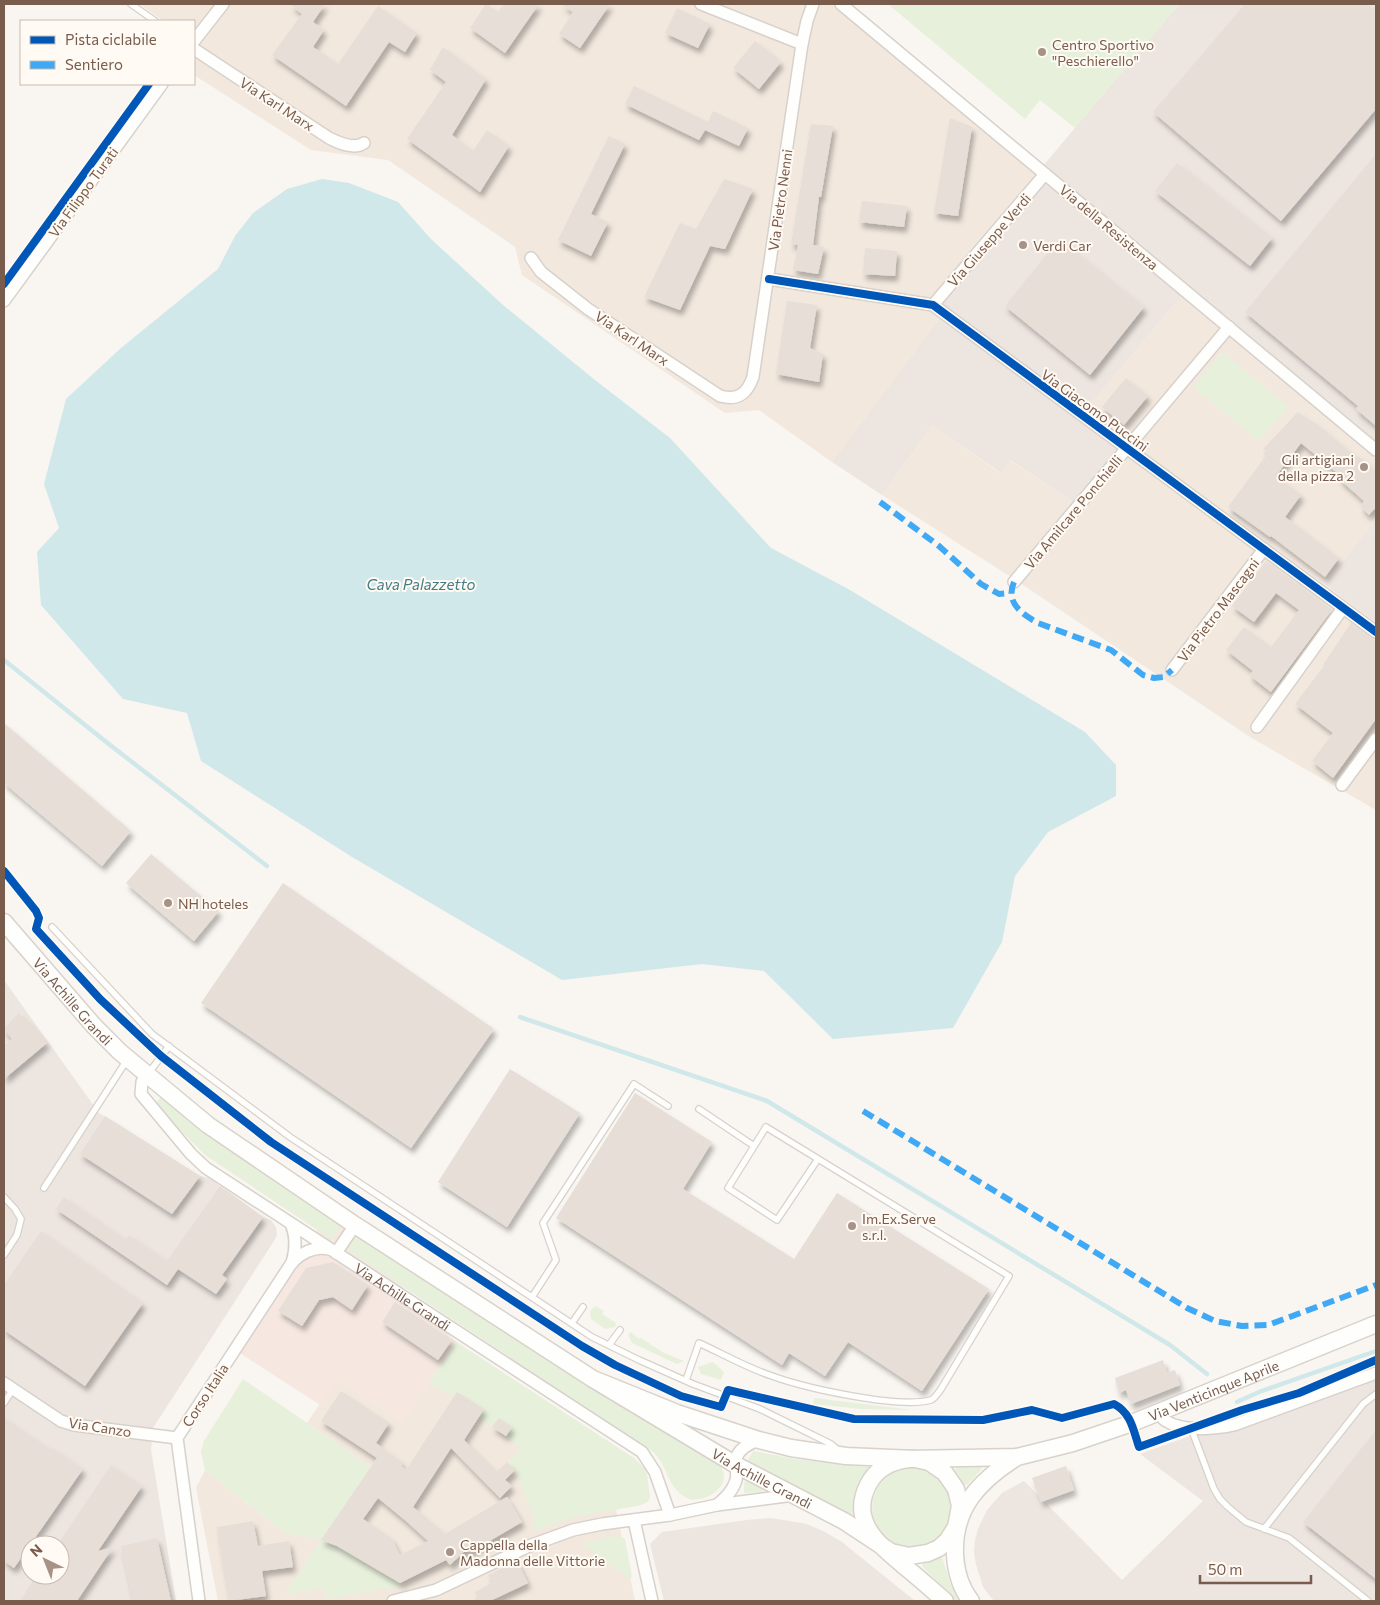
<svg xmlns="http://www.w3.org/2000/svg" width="1380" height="1605" viewBox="0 0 1380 1605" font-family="Commissioner,sans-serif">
<defs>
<filter id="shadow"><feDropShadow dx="3" dy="5.5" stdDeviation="2.5" flood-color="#0004"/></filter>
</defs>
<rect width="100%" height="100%" fill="#f9f5f0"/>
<path fill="#f2e8de" d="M140,4H832L1039,176L927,309L940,318L832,462L759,410L725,413L522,275L515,247L388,160L311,150L194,75V21H163Z
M1182,295L1376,459V520L1324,584L1084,412Z
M932,425L1000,473L1009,460L1074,502L1120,449L1376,637V810L1250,737L1011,577L882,495Z
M456,1342L635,1459L645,1469L650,1498L648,1501L641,1505L616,1509L635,1601H218L196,1488L205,1470L285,1533L371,1467L307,1423L337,1379L402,1422Z"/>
<path fill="#f6e8e1" d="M329,1211L456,1342L402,1422L337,1379L320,1405L238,1352Z"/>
<path fill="#ede5e0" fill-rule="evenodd" d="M1179,4H1376V445L1043,166Z
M1045,183L1182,295L1084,412L941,304Z
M940,318L1120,449L1074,502L1010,460L1001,473L932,425L882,495L832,462Z
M1376,520V623L1324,584Z
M4,980L99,1113L200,1176L209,1178L263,1217L271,1220L276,1227L277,1235L272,1244L153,1428L151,1450L176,1601H4ZM30,1545H60V1575H30Z
M1376,1368V1601H994L983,1587L976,1564L974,1552L975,1540L978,1529L987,1510L1002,1493L1024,1481L1122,1580L1203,1501L1140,1454Z
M771,1518L807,1524L825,1532L842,1542L915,1601H664L650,1544L662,1532L747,1520Z"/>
<path fill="#e7f0db" d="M888,4H1179L1075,128L1040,100L1025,119Z
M1222,352L1289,407L1259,441L1193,387Z
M161,1097L199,1128L338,1222C341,1231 337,1233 331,1239L205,1155L155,1104Z
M356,1237H361L586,1384L715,1459C719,1464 724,1470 724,1477C723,1493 698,1505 685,1497C668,1487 668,1469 656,1455C654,1452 650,1450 647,1448L349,1251L348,1246L352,1240Z
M595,1306L604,1311L602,1314L616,1323L615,1327L605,1329L591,1319L590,1311Z
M631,1332L639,1339L641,1338L664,1353L684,1361L677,1364L632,1343L628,1335Z
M456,1342L635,1459L645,1469L647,1474L650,1498L648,1501L641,1505L575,1517L534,1531L533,1515L515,1470L507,1462L521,1448L506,1436L512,1427L499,1418L492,1427L479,1417L484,1409L457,1392L453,1398L429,1382Z
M713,1362L724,1372L721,1380L701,1374L698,1367Z
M243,1379L371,1467L337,1546L400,1583L401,1586L327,1599L324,1588L284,1595L321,1540L285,1533L205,1470L201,1452L204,1441Z
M814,1398L912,1410L861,1409L813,1404Z
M753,1451L795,1459L869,1467L868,1472L856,1492L853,1514L851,1516L798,1490L749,1462L748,1460Z
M980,1465L982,1467L980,1471L967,1485L963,1483L955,1470L957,1466Z
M872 1508a40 40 0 1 1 80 0a40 40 0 1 1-80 0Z
M748,1480L761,1486L763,1491L761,1492L744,1493V1483Z
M619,1535L625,1539L632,1577L630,1579L581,1544Z
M942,1557L950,1583L962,1601H956L922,1566L924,1563Z"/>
<path fill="#d0e8ea" d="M322,179L349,183L398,202L431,239L503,305L595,380L670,438L771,548L850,590L1085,732L1116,765V796L1048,832L1015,876L1002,942L953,1028L833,1039L764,971L702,964L562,980L352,857L201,761L187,713L123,699L41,605L37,552L59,528L44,484L66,399L121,348L218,269L235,236L253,213L287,189Z"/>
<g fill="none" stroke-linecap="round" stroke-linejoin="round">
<path stroke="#d0e8ea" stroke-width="4.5" d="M4,660L110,745L267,866
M520,1017L767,1101L1170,1345L1207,1374
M1237,1402L1259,1392L1376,1351"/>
</g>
<path fill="#e6ded7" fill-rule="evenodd" filter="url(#shadow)" d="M290,4H325L313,22L324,30L313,47L338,64L378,6L417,33L405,52L389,42L346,106L272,55L302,14Z
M486,4L498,12L504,4H539L505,53L470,28Z
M561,4H610L580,48L559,34L573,12Z
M1245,4H1367L1376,11V109L1281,221L1153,112Z
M677,8L710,24L698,48L665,33Z
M755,41L781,62L759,89L733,68Z
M443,47L486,79L452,135L473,151L487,130L509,146L480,192L407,139L446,82L430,70Z
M634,86L708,122L713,111L748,128L739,146L705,130L699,140L625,104Z
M950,118L972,127L958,216L934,213Z
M811,124L833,126L821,197H819L813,245L824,247L818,274L793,270L798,245L791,244Z
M609,136L625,144L591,214L608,222L591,256L558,240Z
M1376,154V426L1356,409L1358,406L1245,312Z
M1177,163L1272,238L1250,266L1155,191Z
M724,179L753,189L725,249L710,246L680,310L644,297L680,223L696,229Z
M862,201L907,206L904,227L859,222Z
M1059,239L1144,307L1090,375L1005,306Z
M865,248L897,251L895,276L863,274Z
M787,301L817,305L810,348L823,354L819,382L776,374Z
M1126,378L1148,396L1124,425L1102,407Z
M1298,412L1320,427L1356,457L1358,456L1376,471V511L1374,509L1369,515L1361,507L1364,501L1339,479L1341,476L1301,443L1276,476L1301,495L1285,517L1339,558L1325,577L1271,536L1270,537L1228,507L1268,453L1263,449Z
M1266,561L1332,610L1271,692L1249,675L1253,671L1226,650L1244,627L1271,647L1299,610L1276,593L1254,622L1232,606Z
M1351,623L1376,642V719L1333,778L1312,761L1333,733L1295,704L1324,666L1323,665Z
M4,723L131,831L102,866L4,783Z
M151,854L219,911L194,941L126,883Z
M283,883L494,1029L411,1148L201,1003Z
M19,1013L47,1043L4,1079V1046L12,1039L4,1029Z
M510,1069L580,1113L507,1227L438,1182Z
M635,1093L712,1142L683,1189L794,1259L837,1193L989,1289L922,1391L848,1342L825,1376L789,1353L782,1365L556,1218Z
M105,1116L200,1176L172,1214L80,1154Z
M220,1186L263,1217L222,1275L227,1279L216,1294L178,1269L167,1285L56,1209L64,1197L126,1240L129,1235L167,1261Z
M41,1231L143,1303L85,1386L4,1330V1285Z
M333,1262L368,1285L352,1310L333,1297L319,1300L302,1326L278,1311L306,1268Z
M395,1302L452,1340L438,1360L382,1322Z
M1163,1360L1167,1373L1175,1370L1180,1385L1131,1404L1126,1390L1119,1393L1115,1378Z
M341,1391L389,1423L376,1443L403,1463L401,1466L406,1470L457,1392L484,1409L464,1440L496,1472L507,1462L515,1470L505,1480L512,1486L500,1498L451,1448L413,1507L445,1534L507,1497L522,1522L471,1552L468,1548L450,1565L446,1560L400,1583L337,1546L321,1540L377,1458L321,1421ZM378,1498L406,1521L428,1541L400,1555L392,1539L363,1519Z
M4,1418L51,1450L53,1448L83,1469L14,1568L4,1561Z
M499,1418L512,1427L506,1436L492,1427Z
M1376,1430V1579L1303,1522Z
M111,1465L142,1486L98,1551L113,1547L77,1601H20L37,1575H60V1541Z
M1066,1466L1074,1490L1041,1502L1032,1478Z
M253,1521L258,1546L289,1541L293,1567L262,1571L266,1596L229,1601L217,1527Z
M157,1538L171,1601H133L121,1546Z
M517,1561L528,1583L490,1601H479L475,1592L492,1583L488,1575Z"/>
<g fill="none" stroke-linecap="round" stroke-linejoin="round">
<defs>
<path id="lane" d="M131,4L155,21
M52,927L152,1034L290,1137L592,1337L639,1360L693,1384L760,1409L831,1444L838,1450
M148,1074L169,1046
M699,1109L754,1146
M44,1188L127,1060
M4,1197L15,1209L21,1219L17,1235L4,1255
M532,1297L556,1260L543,1223L634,1084L668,1106
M572,1323L583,1307
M609,1345L620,1330
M686,1380L699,1343C723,1354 747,1368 772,1376C805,1388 899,1409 931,1400C935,1398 938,1393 941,1389L1009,1276L766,1127L728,1188L777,1220L818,1159
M4,1403L13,1389
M1191,1428L1214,1489L1220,1499L1228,1507L1246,1522L1289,1538L1368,1601
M1264,1529L1363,1404L1376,1394"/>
<g id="street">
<path d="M701,4L802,44"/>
<path d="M841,4L1376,450"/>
<path d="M194,41L223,4"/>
<path d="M194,49L329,138C339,143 354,150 364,143"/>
<path d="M531,258L541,272L588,309L720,396C738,401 747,394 753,377L802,44L807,21L813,4"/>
<path d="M769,279L933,305L1376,632"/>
<path d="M4,301L162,84"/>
<path d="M933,305L1045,174"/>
<path d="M1014,582L1229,327"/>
<path d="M1172,670L1264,549"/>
<path d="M1257,727L1343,608"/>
<path d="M1342,785L1376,739"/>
<path id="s1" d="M147,1074L142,1082L141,1094L191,1154L206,1168L642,1452L655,1472L670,1515"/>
<path d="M291,1224C297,1237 296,1249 292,1263"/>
<path d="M336,1253L355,1225"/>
<path d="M4,1383L61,1421L74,1425L177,1438"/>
<path d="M1158,1413C1160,1415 1163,1419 1166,1421C1183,1432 1216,1429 1234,1425L1376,1373"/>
<path d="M717,1505C725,1498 733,1491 736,1480C738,1473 735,1467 736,1460C737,1450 749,1443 759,1440"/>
<path d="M634,1520L652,1601"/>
<path d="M199,1601L177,1438L291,1264C300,1253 314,1246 329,1249"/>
<path d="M393,1601L436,1590L529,1546L573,1530L602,1524L670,1515L717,1505L794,1495"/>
</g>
<g id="secondary">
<path id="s2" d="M4,922L94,1026L120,1052L208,1125L355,1225L593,1379L736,1465L844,1521L891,1552L909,1556L928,1553L939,1548L947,1541L956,1527L960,1506L956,1489L945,1473L929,1462L915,1459L846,1456L791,1448L759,1440L677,1413L593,1379"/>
<path id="s3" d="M945,1601C931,1589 918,1577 904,1566C880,1545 849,1522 868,1485C876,1469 891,1461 909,1459L1017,1457L1073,1443L1132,1423L1376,1324"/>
<path d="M971,1601C960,1587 956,1573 955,1555C953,1508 979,1481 1017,1457"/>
</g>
</defs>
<use href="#lane" stroke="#d7d1cb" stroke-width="8"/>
<use href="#street" stroke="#d7d1cb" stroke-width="14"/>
<use href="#secondary" stroke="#d9d2cb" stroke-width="19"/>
<use href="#lane" stroke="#fefefd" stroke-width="5.5"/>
<use href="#street" stroke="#fefefd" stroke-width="11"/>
<use href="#secondary" stroke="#fefefd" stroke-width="16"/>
<path stroke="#3fa9f5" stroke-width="6" stroke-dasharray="12 6" stroke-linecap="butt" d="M880,502L939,546L981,584L999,594L1010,593
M1014,582C1005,603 1022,614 1038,623L1111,650L1143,675L1154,678L1164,677L1172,670
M863,1111L1187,1308L1215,1321L1242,1326L1268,1325L1376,1285"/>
<defs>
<path id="cycleway" d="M769,279L933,305L1376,632
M4,284L149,84
M4,871L36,911L39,918L36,929L100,999L161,1056L271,1142L582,1346L615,1365L681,1396L721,1407L728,1390L854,1419L983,1420L1032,1410L1062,1418L1114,1404C1131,1413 1133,1429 1139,1447L1242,1410L1299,1393L1376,1360"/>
</defs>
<use href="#cycleway" stroke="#fffaf3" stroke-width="11"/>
<use href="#cycleway" stroke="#0057b8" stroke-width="8"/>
</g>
<g fill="#a69286" stroke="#fffaf3" stroke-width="2">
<circle cx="1042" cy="52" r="5"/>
<circle cx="1023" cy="245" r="5"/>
<circle cx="1364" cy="467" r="5"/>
<circle cx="168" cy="903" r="5"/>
<circle cx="852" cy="1226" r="5"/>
<circle cx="450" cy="1552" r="5"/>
</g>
<g text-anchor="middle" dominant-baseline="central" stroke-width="4" stroke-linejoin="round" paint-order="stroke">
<g font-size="14" fill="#7a5c4d" stroke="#fffaf3" text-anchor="start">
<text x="1052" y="44">Centro Sportivo<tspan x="1052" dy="16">"Peschierello"</tspan></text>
<text x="1033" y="245">Verdi Car</text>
<text x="1354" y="459" text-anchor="end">Gli artigiani<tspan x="1354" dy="16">della pizza 2</tspan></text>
<text x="178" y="903">NH hoteles</text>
<text x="862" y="1218">Im.Ex.Serve<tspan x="862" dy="16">s.r.l.</tspan></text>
<text x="460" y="1544">Cappella della<tspan x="460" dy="16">Madonna delle Vittorie</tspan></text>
</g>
<g font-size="14" fill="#7a5c4d" stroke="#fffaf3">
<text transform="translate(277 104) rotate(33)">Via Karl Marx</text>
<text transform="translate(83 192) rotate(-54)">Via Filippo Turati</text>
<text transform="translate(780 200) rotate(-82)">Via Pietro Nenni</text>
<text transform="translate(1109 227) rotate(40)">Via della Resistenza</text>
<text transform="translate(989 240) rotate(-49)">Via Giuseppe Verdi</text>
<text transform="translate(632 338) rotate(34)">Via Karl Marx</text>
<text transform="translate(1095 410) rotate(36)">Via Giacomo Puccini</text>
<text transform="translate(1073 512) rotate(-50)">Via Amilcare Ponchielli</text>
<text transform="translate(1218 610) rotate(-53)">Via Pietro Mascagni</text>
<text stroke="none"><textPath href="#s2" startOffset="105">Via Achille Grandi</textPath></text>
<text stroke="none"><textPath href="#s1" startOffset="355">Via Achille Grandi</textPath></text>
<text stroke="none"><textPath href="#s3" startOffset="518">Via Venticinque Aprile</textPath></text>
<text transform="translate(205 1395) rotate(-57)">Corso Italia</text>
<text transform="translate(100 1427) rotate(9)">Via Canzo</text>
<text stroke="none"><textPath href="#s2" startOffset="946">Via Achille Grandi</textPath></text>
</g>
<g font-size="15" font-style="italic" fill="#437c86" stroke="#fffaf3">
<text x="421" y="584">Cava Palazzetto</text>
</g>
</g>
<rect width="1380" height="1605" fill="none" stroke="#7a5c4d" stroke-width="10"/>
<rect x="20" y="20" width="175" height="65" fill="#fffaf3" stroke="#cabbb1"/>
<rect x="30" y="36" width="25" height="8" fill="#0057b8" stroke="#cabbb1"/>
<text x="65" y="45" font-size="15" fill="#7a5c4d">Pista ciclabile</text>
<rect x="30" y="61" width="25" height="8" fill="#3fa9f5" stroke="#cabbb1"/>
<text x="65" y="70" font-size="15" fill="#7a5c4d">Sentiero</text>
<g transform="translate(45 1560) rotate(317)"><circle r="24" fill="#fffaf3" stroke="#cabbb1"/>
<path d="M0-4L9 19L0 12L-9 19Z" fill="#a69286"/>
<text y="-8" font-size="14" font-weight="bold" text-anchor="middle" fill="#7a5c4d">N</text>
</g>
<path d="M1200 1575v8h111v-8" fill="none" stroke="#7a5c4d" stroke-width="2.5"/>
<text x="1208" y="1575" font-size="15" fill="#7a5c4d" stroke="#fffaf3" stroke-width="4" paint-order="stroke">50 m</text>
</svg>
